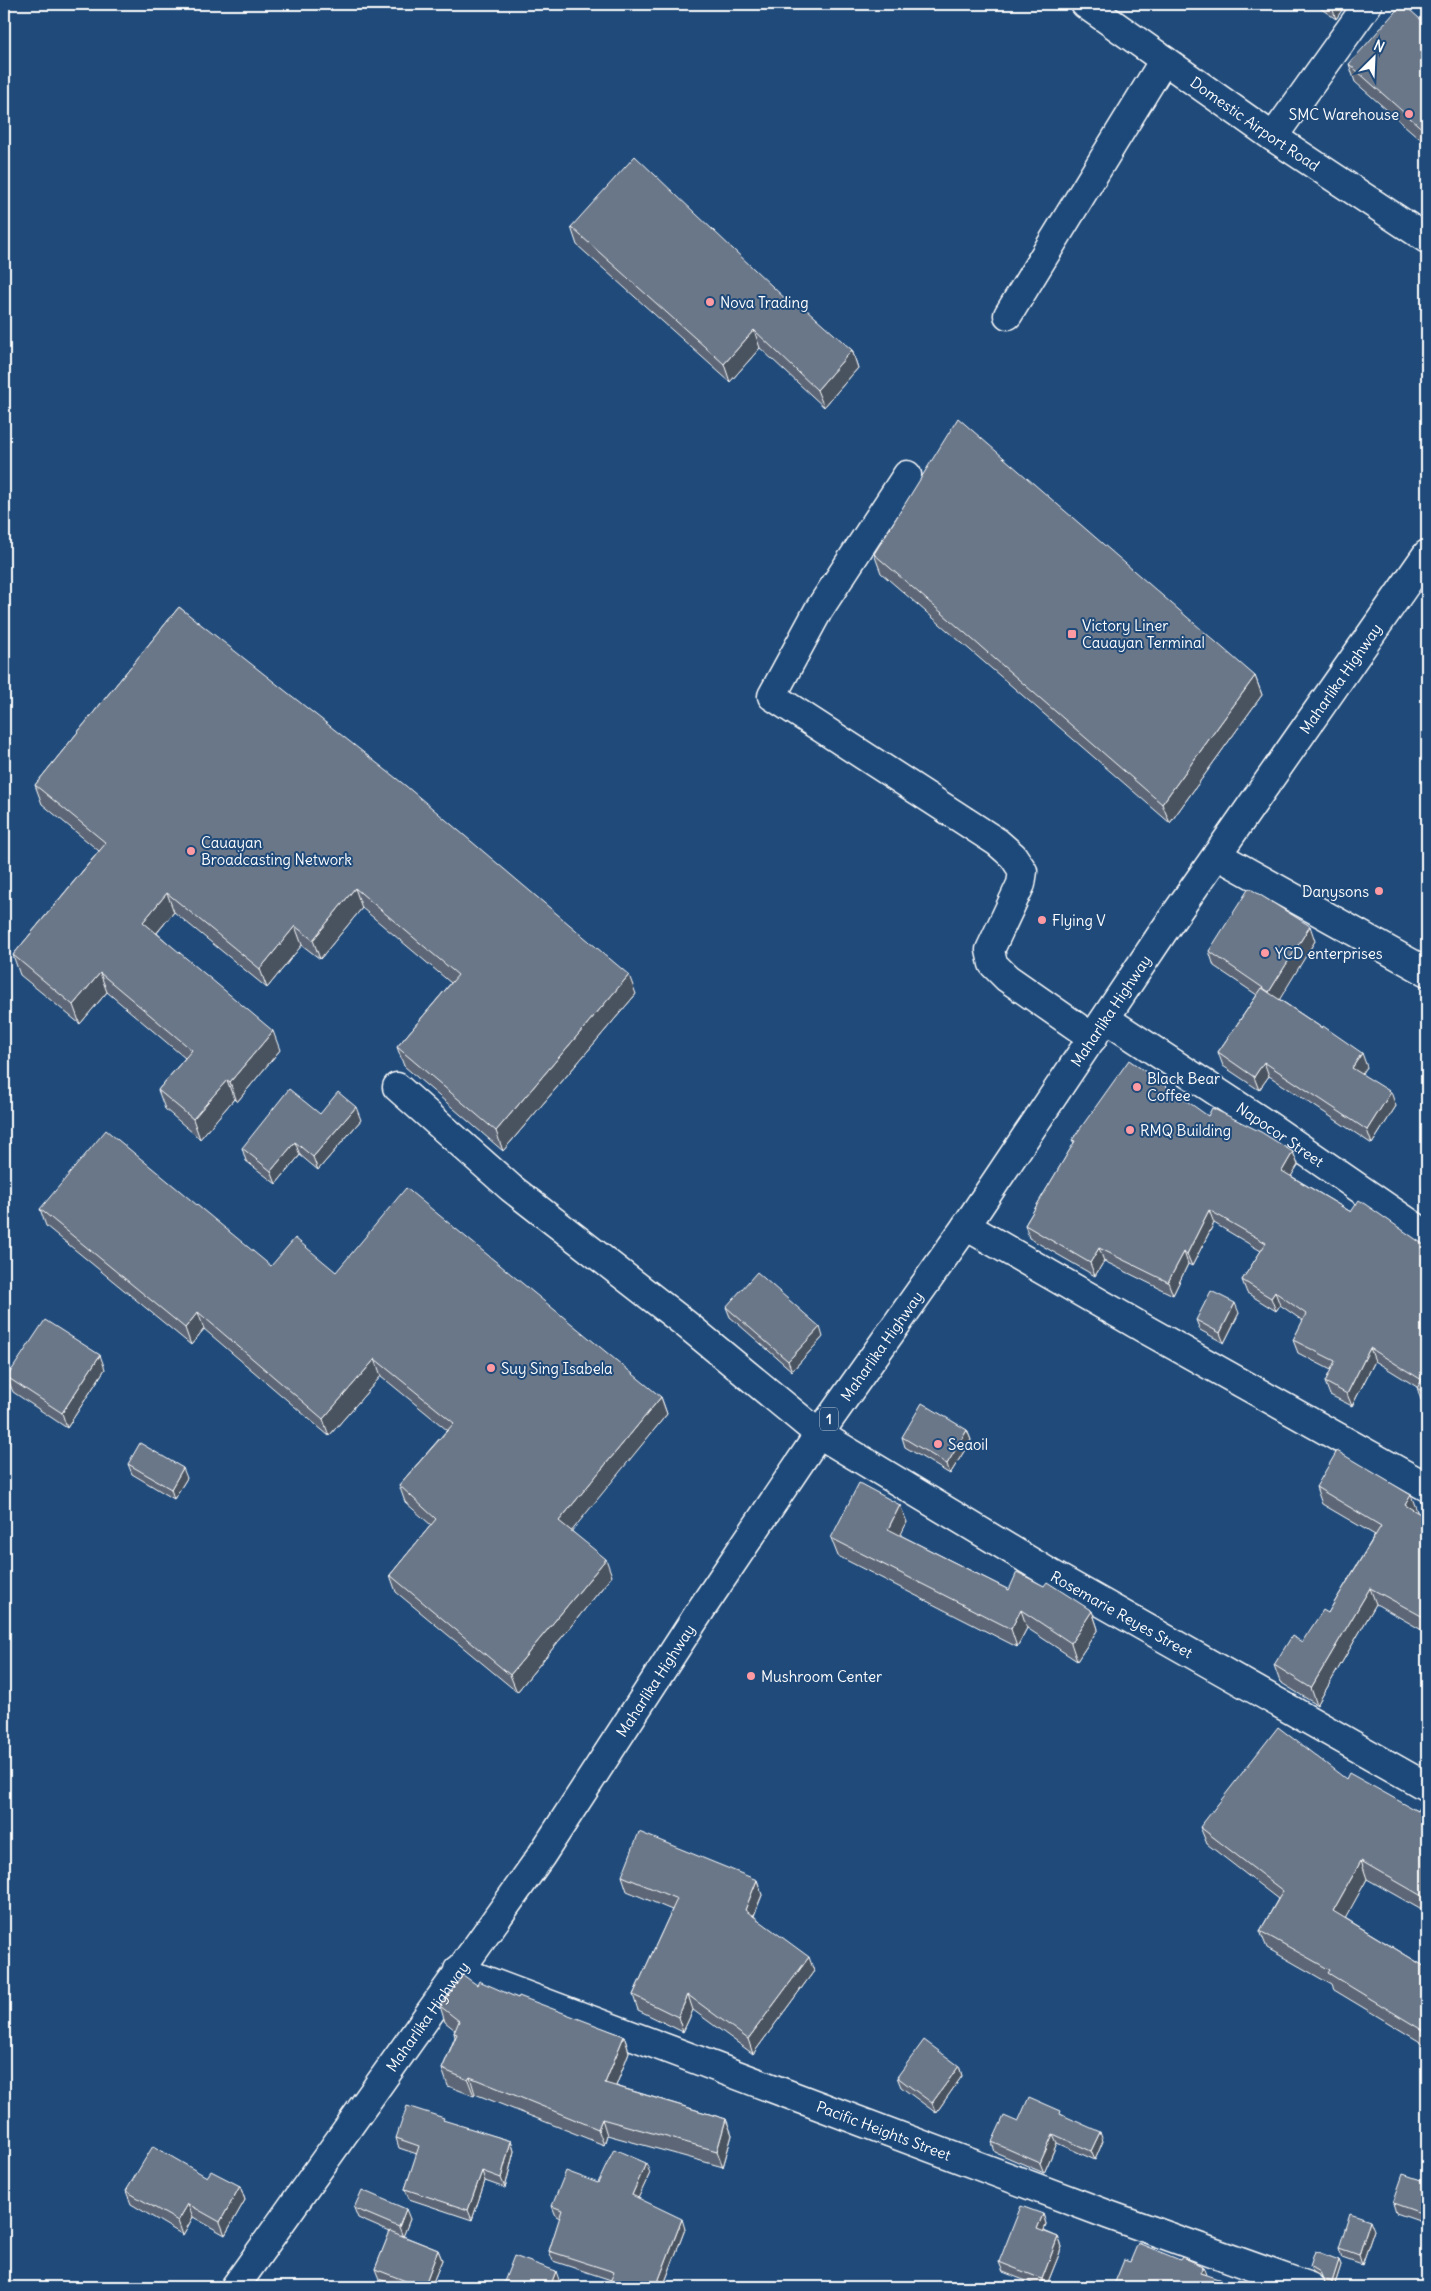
<svg xmlns="http://www.w3.org/2000/svg" width="1431" height="2291" viewBox="0 0 1431 2291" font-family="Delius,sans-serif">
<rect width="100%" height="100%" fill="#1f4a7a"/>
<filter id="ink" filterUnits="userSpaceOnUse"><feTurbulence type="fractalNoise" baseFrequency=".02" numOctaves="2"/><feDisplacementMap in="SourceGraphic" scale="10" xChannelSelector="R" yChannelSelector="G"/><feConvolveMatrix kernelMatrix="1 2 1 2 8 2 1 2 1" color-interpolation-filters="sRGB"/></filter>
<g filter="url(#ink)">
<g fill="none" stroke-linecap="round" stroke-linejoin="round">
<defs>
<g id="minor">
<path id="s1" d="M1085,4L1273,137L1427,239"/>
<path d="M1273,137L1368,4"/>
<path d="M1008,315L1164,60"/>
<path d="M907,475L818,611L772,696L997,842L1013,856L1023,871L1021,884L990,950L993,964L1007,978L1093,1038"/>
<path d="M1217,855L1427,972"/>
<path id="s2" d="M1106,1019L1266,1124L1427,1235"/>
<path id="s3" d="M397,1087L511,1188L687,1325L819,1434L1053,1575L1427,1787"/>
<path d="M966,1226L1145,1329L1427,1487"/>
<path id="s4" d="M458,1970L1109,2215L1310,2287"/>
</g>
<g id="highway">
<path id="s5" d="M235,2287L541,1856L702,1608L819,1434L966,1226L1163,932L1427,554"/>
</g>
</defs>
<use href="#minor" stroke="#fff" stroke-width="31"/>
<use href="#highway" stroke="#fff" stroke-width="31"/>
<use href="#minor" stroke="#1f4a7a" stroke-width="28"/>
<use href="#highway" stroke="#1f4a7a" stroke-width="28"/>
</g>
<path fill="#5b6676" stroke="#fff" d="M1314,4H1346L1336,19Z
M1427,25V145L1355,82L1349,64Z
M571,227L793,306L852,350L858,368L824,407L760,348L730,382L577,245Z
M874,554L1255,676L1262,695L1170,823L881,573Z
M179,607L636,994L503,1151L404,1066L397,1047L451,983L362,908L320,959L302,945L267,988L174,912L157,933L280,1050L237,1102L234,1099L200,1139L165,1109L158,1090L185,1058L107,992L80,1024L20,975L13,955L99,851L42,804L35,785Z
M1315,941L1279,999L1322,1028L1367,1067L1362,1074L1396,1106L1372,1144L1269,1076L1259,1090L1223,1066L1218,1052L1257,995L1214,966L1209,951Z
M320,1114L361,1120L318,1170L300,1155L276,1184L246,1161L242,1148Z
M1208,1116L1293,1152L1298,1165L1291,1176L1351,1212L1427,1247V1404L1421,1400L1417,1387L1375,1361L1352,1406L1330,1395L1325,1382L1331,1370L1298,1353L1293,1340L1303,1321L1280,1305L1276,1311L1247,1293L1242,1280L1261,1251L1214,1223L1192,1266L1188,1264L1173,1295L1104,1261L1095,1276L1029,1238L1025,1225L1074,1143L1072,1140Z
M1427,1180V1203L1422,1190Z
M40,1209L271,1266L336,1272L661,1397L667,1414L571,1530L612,1576L517,1692L396,1592L390,1575L431,1525L405,1502L399,1485L447,1430L381,1376L329,1436L204,1329L191,1345L46,1226Z
M726,1307L823,1337L792,1371L730,1317Z
M1239,1313L1224,1343L1200,1330L1196,1320Z
M105,1369L67,1428L13,1392L7,1377Z
M967,1430L971,1440L950,1474L905,1447L902,1437Z
M128,1464L187,1478L174,1499L132,1474Z
M1316,1487L1417,1511V1512L1427,1518V1633L1376,1604L1317,1705L1280,1682L1274,1665L1302,1642L1328,1613L1375,1535L1322,1504Z
M907,1522L900,1535L1009,1590L1044,1586L1092,1611L1098,1629L1077,1661L1027,1628L1017,1647L838,1556L831,1538Z
M1346,1779L1417,1811L1427,1805V1913L1367,1879L1345,1918L1427,1968V2046L1334,1990L1332,1985L1267,1948L1260,1931L1278,1899L1207,1844L1200,1827Z
M622,1876L757,1880L762,1895L754,1916L814,1971L753,2054L693,2010L683,2032L638,2010L633,1995L672,1910L627,1891Z
M477,1985L518,1998L624,2036L629,2052L616,2086L726,2119L732,2135L723,2167L607,2135L604,2145L475,2094L474,2096L448,2086L442,2069L455,2037L454,2033L455,2030L445,2022L440,2006Z
M959,2066L962,2076L936,2113L901,2087L897,2077Z
M1062,2115L1103,2141L1095,2160L1057,2143L1044,2173L995,2152L992,2142L1018,2122Z
M444,2121L511,2141L514,2151L505,2188L485,2181L472,2220L409,2199L405,2189L417,2154L399,2148L396,2138Z
M650,2173L638,2198L685,2229L663,2287H608L611,2280L553,2261L549,2251L560,2218L556,2216L552,2206L598,2183Z
M207,2177L240,2186L245,2200L225,2235L193,2217L183,2235L131,2204L126,2191Z
M1427,2182L1425,2223L1396,2213L1393,2203Z
M354,2208L410,2219L403,2236L438,2250L442,2260L431,2287H399L379,2279L375,2269L390,2232L358,2218Z
M1043,2214L1046,2224L1044,2231L1058,2237L1062,2247L1046,2287H1042L1003,2272L999,2262Z
M1374,2230L1362,2265L1342,2258L1339,2248Z
M1339,2260L1341,2265L1334,2287L1325,2284L1322,2277L1312,2271L1310,2266Z"/>
<path fill="#4a5360" stroke="#fff" d="M1331,4H1346L1336,19Z
M754,330L760,348L730,382L724,364Z
M852,350L858,368L824,407L817,390Z
M1255,676L1262,695L1170,823L1162,804Z
M355,888L362,908L320,959L313,940Z
M167,893L174,912L150,941L143,922Z
M295,926L302,945L267,988L260,969Z
M1310,926L1315,941L1275,1007L1269,992Z
M100,973L107,992L80,1024L73,1005Z
M629,975L636,994L503,1151L496,1131Z
M273,1031L280,1050L237,1102L230,1082Z
M1362,1053L1367,1067L1357,1082L1352,1068Z
M1264,1062L1269,1076L1259,1090L1254,1077Z
M227,1080L234,1099L200,1139L193,1119Z
M1391,1092L1396,1106L1372,1144L1367,1130Z
M356,1107L361,1120L318,1170L313,1157Z
M295,1142L300,1155L276,1184L271,1171Z
M1293,1152L1298,1165L1287,1183L1282,1171Z
M1209,1210L1214,1223L1192,1266L1187,1254Z
M1099,1248L1104,1261L1095,1276L1090,1263Z
M1184,1252L1188,1264L1173,1295L1168,1282Z
M1275,1292L1280,1305L1276,1311L1271,1298Z
M1235,1303L1239,1313L1224,1343L1220,1333Z
M198,1312L204,1329L191,1345L185,1328Z
M820,1327L823,1337L792,1371L788,1361Z
M1370,1348L1375,1361L1352,1406L1347,1394Z
M100,1355L105,1369L67,1428L62,1413Z
M375,1359L381,1376L329,1436L323,1419Z
M661,1397L667,1414L566,1538L559,1521Z
M967,1430L971,1440L950,1474L947,1464Z
M183,1468L187,1478L174,1499L171,1489Z
M1411,1495L1417,1511L1411,1522L1405,1505Z
M900,1505L907,1522L895,1547L888,1529Z
M606,1559L612,1576L517,1692L510,1675Z
M1370,1588L1376,1604L1317,1705L1311,1688Z
M1021,1610L1027,1628L1017,1647L1011,1629Z
M1092,1611L1098,1629L1077,1661L1071,1643Z
M1361,1861L1367,1879L1340,1928L1333,1911Z
M757,1880L762,1895L750,1924L745,1910Z
M809,1957L814,1971L753,2054L748,2039Z
M688,1995L693,2010L683,2032L678,2017Z
M624,2036L629,2052L611,2099L605,2083Z
M959,2066L962,2076L936,2113L932,2103Z
M470,2077L475,2094L474,2096L468,2080Z
M602,2119L607,2135L604,2145L598,2129Z
M726,2119L732,2135L723,2167L717,2151Z
M1100,2132L1103,2141L1095,2160L1091,2151Z
M1053,2134L1057,2143L1044,2173L1040,2163Z
M511,2141L514,2151L505,2188L501,2178Z
M646,2163L650,2173L635,2205L632,2195Z
M482,2171L485,2181L472,2220L468,2210Z
M240,2186L245,2200L225,2235L220,2222Z
M1427,2194V2215L1425,2223L1421,2213Z
M188,2204L193,2217L183,2235L178,2221Z
M406,2209L410,2219L403,2237L399,2227Z
M1043,2214L1046,2224L1041,2239L1037,2229Z
M682,2219L685,2229L663,2287H656Z
M1370,2220L1374,2230L1362,2265L1359,2255Z
M1058,2237L1062,2247L1046,2287H1045L1042,2279Z
M438,2250L442,2260L431,2287H424Z
M1339,2260L1341,2265L1334,2287L1332,2282Z
M1203,2266L1206,2275L1200,2273Z
M556,2271L561,2286V2287H550Z"/>
<path fill="#6a7789" stroke="#fff" d="M1402,4H1403L1427,25V133L1349,64Z
M635,156L793,306L797,301L852,350L817,390L754,330L724,364L571,227Z
M958,418L1255,676L1162,804L874,554Z
M179,607L406,786L629,975L496,1131L397,1047L458,975L355,888L313,940L295,926L260,969L167,893L143,922L273,1031L230,1082L227,1080L193,1119L158,1090L192,1050L100,973L73,1005L13,955L106,843L35,785Z
M1249,888L1310,926L1269,992L1209,951Z
M1262,988L1322,1028L1323,1026L1362,1053L1352,1068L1391,1092L1367,1130L1264,1062L1254,1077L1218,1052Z
M1129,1060L1208,1116L1212,1108L1261,1132L1293,1152L1282,1171L1351,1212L1359,1200L1427,1247V1395L1417,1388L1422,1380L1370,1348L1347,1394L1325,1382L1335,1361L1293,1340L1306,1314L1275,1292L1271,1298L1242,1280L1266,1243L1209,1210L1187,1254L1184,1252L1168,1282L1099,1248L1090,1263L1025,1225L1075,1141L1072,1140Z
M289,1089L320,1114L338,1092L356,1107L313,1157L295,1142L271,1171L242,1148Z
M106,1130L271,1266L295,1238L336,1272L406,1188L661,1397L559,1521L606,1559L510,1675L390,1575L436,1519L399,1485L454,1423L375,1359L323,1419L198,1312L185,1328L40,1209Z
M1427,1180V1193L1422,1190Z
M757,1272L820,1327L788,1361L726,1307Z
M1211,1291L1235,1303L1220,1333L1196,1320Z
M45,1320L100,1355L62,1413L7,1377Z
M922,1403L967,1430L947,1464L902,1437Z
M140,1443L183,1468L171,1489L128,1464Z
M1337,1451L1411,1495L1405,1505L1427,1518V1619L1370,1588L1311,1688L1274,1665L1292,1636L1302,1642L1323,1610L1328,1613L1381,1526L1316,1487Z
M859,1483L900,1505L888,1529L1009,1590L1017,1572L1044,1586L1047,1582L1092,1611L1071,1643L1021,1610L1011,1629L831,1538Z
M1278,1727L1346,1779L1349,1773L1417,1811L1422,1802L1427,1805V1899L1361,1861L1333,1911L1427,1968V2033L1328,1973L1330,1970L1260,1931L1283,1891L1200,1827Z
M639,1832L757,1880L745,1910L809,1957L748,2039L688,1995L678,2017L633,1995L677,1899L622,1876Z
M463,1975L477,1985L479,1981L518,1998L519,1996L624,2036L605,2083L726,2119L717,2151L602,2119L598,2129L470,2077L468,2080L442,2069L457,2034L454,2033L459,2021L440,2006Z
M924,2040L959,2066L932,2103L897,2077Z
M1029,2097L1061,2111L1060,2114L1100,2132L1091,2151L1053,2134L1040,2163L992,2142L1004,2116L1018,2122Z
M407,2106L444,2118L443,2120L511,2141L501,2178L482,2171L468,2210L405,2189L419,2146L396,2138Z
M153,2146L207,2177L211,2171L240,2186L220,2222L188,2204L178,2221L126,2191Z
M614,2149L646,2163L632,2195L682,2219L656,2287H608L614,2272L549,2251L562,2210L552,2206L566,2171L598,2183Z
M1403,2174L1427,2182V2194L1421,2213L1393,2203Z
M362,2190L406,2209L399,2227L354,2208Z
M1021,2206L1043,2214L1037,2229L1058,2237L1042,2279L999,2262Z
M1350,2213L1370,2220L1359,2255L1339,2248Z
M390,2231L438,2250L424,2287H421L375,2269Z
M1138,2243L1180,2260L1182,2257L1203,2266L1200,2273L1243,2287H1113L1124,2260L1130,2262Z
M1315,2251L1339,2260L1332,2282L1323,2279L1320,2272L1310,2266Z
M514,2256L556,2271L550,2287H502Z"/>
</g>
<g fill="#ff9aa2" stroke="#1f4a7a" stroke-width="2">
<circle cx="1409" cy="114" r="5"/>
<circle cx="710" cy="302" r="5"/>
<rect x="1067" y="629" width="10" height="10" rx="2.5"/>
<circle cx="191" cy="851" r="5"/>
<circle cx="1379" cy="891" r="5"/>
<circle cx="1042" cy="920" r="5"/>
<circle cx="1265" cy="953" r="5"/>
<circle cx="1137" cy="1087" r="5"/>
<circle cx="1130" cy="1130" r="5"/>
<circle cx="491" cy="1368" r="5"/>
<circle cx="938" cy="1444" r="5"/>
<circle cx="751" cy="1676" r="5"/>
</g>
<g text-anchor="middle" dominant-baseline="central" stroke-width="4" stroke-linejoin="round" paint-order="stroke">
<rect fill="#1f4a7a" stroke="#bcc9d7" stroke-width="1" x="820" y="1407.5" width="18" height="23" rx="4"/>
<g font-size="14" font-weight="bold" fill="#fff">
<text x="829" y="1419">1</text>
</g>
<g font-size="15" fill="#fff" stroke="#1f4a7a" text-anchor="start">
<text x="1399" y="114" text-anchor="end">SMC Warehouse</text>
<text x="720" y="302">Nova Trading</text>
<text x="1082" y="625">Victory Liner<tspan x="1082" dy="17">Cauayan Terminal</tspan></text>
<text x="201" y="842">Cauayan<tspan x="201" dy="17">Broadcasting Network</tspan></text>
<text x="1369" y="891" text-anchor="end">Danysons</text>
<text x="1052" y="920">Flying V</text>
<text x="1275" y="953">YCD enterprises</text>
<text x="1147" y="1078">Black Bear<tspan x="1147" dy="17">Coffee</tspan></text>
<text x="1140" y="1130">RMQ Building</text>
<text x="501" y="1368">Suy Sing Isabela</text>
<text x="948" y="1444">Seaoil</text>
<text x="761" y="1676">Mushroom Center</text>
</g>
<g font-size="15" fill="#fff" stroke="#1f4a7a">
<text stroke="none"><textPath href="#s1" startOffset="208">Domestic Airport Road</textPath></text>
<text stroke="none"><textPath href="#s5" startOffset="1952">Maharlika Highway</textPath></text>
<text stroke="none"><textPath href="#s5" startOffset="1548">Maharlika Highway</textPath></text>
<text stroke="none"><textPath href="#s2" startOffset="209">Napocor Street</textPath></text>
<text stroke="none"><textPath href="#s5" startOffset="1142">Maharlika Highway</textPath></text>
<text stroke="none"><textPath href="#s3" startOffset="899">Rosemarie Reyes Street</textPath></text>
<text stroke="none"><textPath href="#s5" startOffset="738">Maharlika Highway</textPath></text>
<text stroke="none"><textPath href="#s5" startOffset="332">Maharlika Highway</textPath></text>
<text stroke="none"><textPath href="#s4" startOffset="455">Pacific Heights Street</textPath></text>
</g>
</g>
<rect width="1431" height="2291" fill="none" stroke="#1f4a7a" stroke-width="20"/>
<rect x="10" y="10" width="1411" height="2271" fill="none" stroke="#fff" stroke-width="2" filter="url(#ink)"/>
<g transform="translate(1374 58) rotate(24)" stroke="#1f4a7a" stroke-width="4" paint-order="stroke">
<path d="M0-4L9 19L0 12L-9 19Z" fill="#ffffff"/>
<text y="-8" font-size="14" font-weight="bold" text-anchor="middle" fill="#ffffff">N</text>
</g>
</svg>
